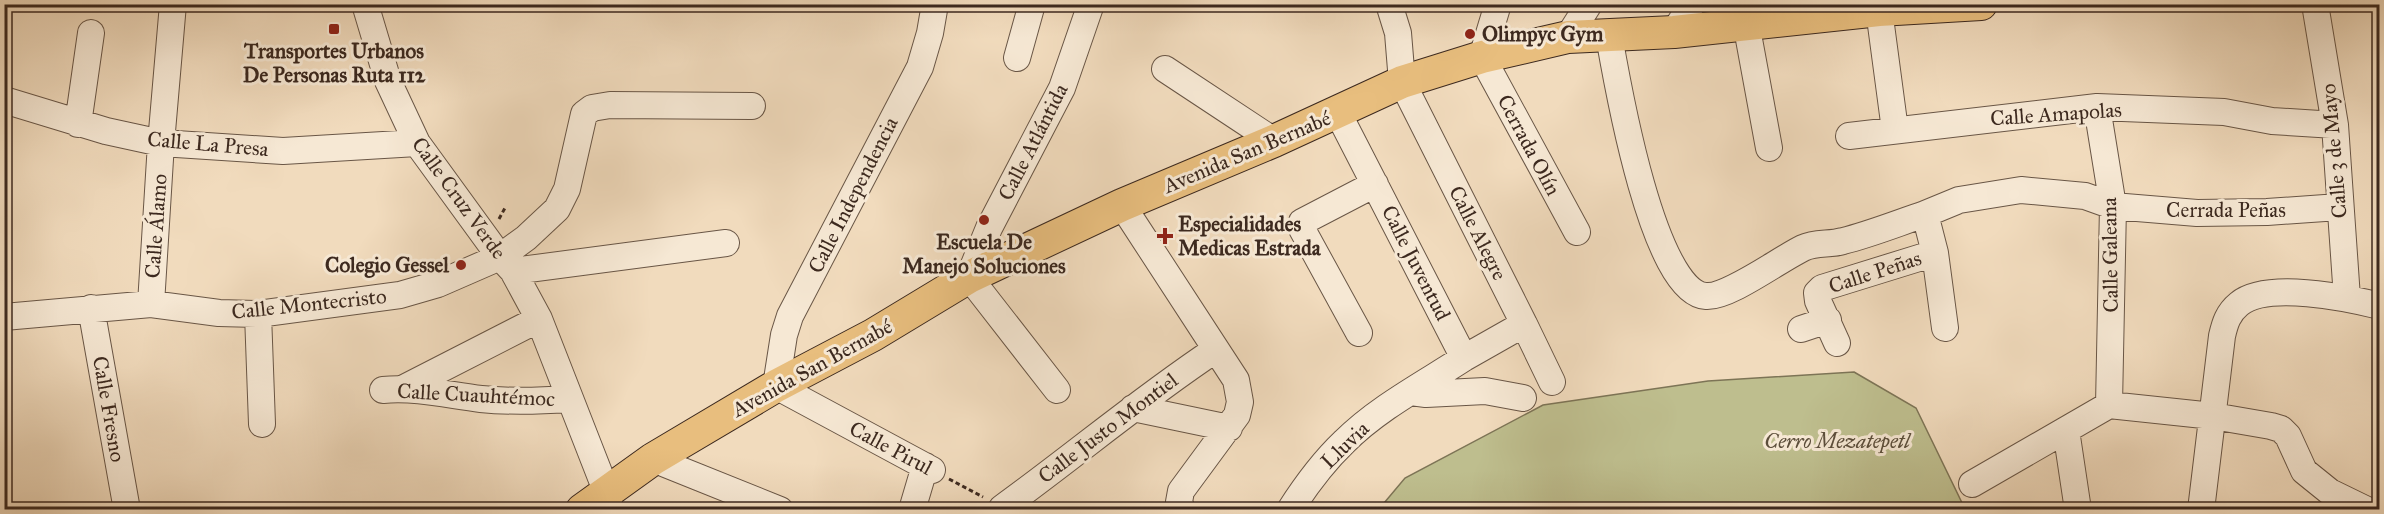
<svg xmlns="http://www.w3.org/2000/svg" width="2384" height="514" viewBox="0 0 2384 514" font-family="'IM FELL Great Primer',serif">
<rect width="100%" height="100%" fill="#f1dbbd"/>
<filter id="stains"><feTurbulence type="fractalNoise" baseFrequency=".00333" numOctaves="4"/><feColorMatrix values="0 0 0 0 .2 0 0 0 0 .09 0 0 0 0 .02 0 0 0 .5 -.17"/></filter>
<radialGradient id="worn" r=".72"><stop offset=".6" stop-color="#630" stop-opacity="0"/><stop offset="1" stop-color="#630" stop-opacity=".3"/></radialGradient>
<path fill="#bebe8e" stroke="#7d7456" stroke-width="1.5" d="M1854,372L1916,408L1965,509H1379L1405,478L1543,405L1708,381Z"/>
<g fill="none" stroke-linecap="round" stroke-linejoin="round">
<defs>
<path id="minor" d="M365,4L388,81L417,143L500,257L513,271L539,319L607,493L610,510
M1389,4L1398,33L1402,82L1524,324L1464,358
M1498,4L1482,57L1577,232
M2315,4L2335,125L2347,298
M1879,10L1895,130
M1746,23L1769,148
M1674,32L1692,4
M1609,36C1617,82 1653,293 1706,296C1728,298 1780,259 1803,248C1816,242 1830,245 1843,241C1871,234 1898,223 1925,214
M1568,37L1589,4
M1017,58L1032,4
M1165,69L1274,141
M4,100L106,131L161,143L283,151L417,143
M2097,107L2113,206L2109,405
M78,124L91,33
M1849,136L2097,107L2224,112L2272,121L2335,125
M1122,205L1236,380L1240,402L1237,415L1181,491L1179,502L1182,510
M1935,253L1945,328
M513,271L726,243
M151,304L161,143L173,4
M91,308L127,510
M258,314L262,424
M4,317L151,304L219,313L258,314L400,295L438,284L500,257L526,238L557,209L567,189L584,114L592,108L610,105L752,106
M1524,324L1552,382
M1801,329L1828,320
M1359,333L1302,229V222L1375,184
M1837,343L1818,301L1817,293L1822,288L1935,253L1925,214L1959,200L2021,190L2085,196L2113,206L2197,213L2267,212L2339,207
M404,388L539,319
M383,390C416,387 448,395 481,399C511,402 539,401 569,399
M1057,390L969,277L989,228L1062,88L1091,4
M1411,392L1426,394L1485,391L1523,398
M1133,408L1229,428
M2066,430L2078,510
M653,459L780,510
M932,470L776,386L784,335L790,316L920,67L930,33L935,4
M1972,484L2109,405L2213,416L2271,426L2281,429L2288,436L2304,471L2330,492L2367,510
M1002,508C1074,456 1141,399 1215,350
M912,510L925,466
M1290,510C1306,485 1323,462 1344,442C1378,408 1424,384 1464,358L1338,113
M2201,510L2222,336C2225,323 2228,313 2239,304C2267,281 2347,298 2380,306"/>
<path id="major" d="M582,510L653,459L776,386L873,335L969,277L1122,205L1274,141L1402,82L1482,57L1568,37L1674,32L1879,10L1981,4"/>
</defs>
<use href="#minor" stroke="#695646" stroke-width="28"/>
<use href="#major" stroke="#3c291f" stroke-width="34"/>
<path stroke="#3c291f" stroke-width="3" stroke-dasharray="4.5 3" stroke-linecap="butt" d="M499,219L506,206
M949,479L983,497"/>
<use href="#minor" stroke="#f6e8d4" stroke-width="26"/>
<use href="#major" stroke="#e8be7e" stroke-width="32"/>
</g>
<g fill="#8f2418" stroke="#f6e8d4" stroke-width="2">
<rect x="328" y="23" width="12" height="12" rx="3"/>
<circle cx="1470" cy="34" r="6"/>
<circle cx="984" cy="220" r="6"/>
<path d="M1162 227h6v6h6v6h-6v6h-6v-6h-6v-6h6z"/>
<circle cx="461" cy="265" r="6"/>
</g>
<g text-anchor="middle" dominant-baseline="central" stroke-width="6" stroke-linejoin="round" paint-order="stroke">
<g font-size="21" font-weight="bold" fill="#3c291f" stroke="#f6e8d4" text-anchor="start">
<text x="1482" y="34">Olimpyc Gym</text>
<text x="334" y="51" text-anchor="middle">Transportes Urbanos<tspan x="334" dy="24">De Personas Ruta 112</tspan></text>
<text x="1178" y="224">Especialidades<tspan x="1178" dy="24">Medicas Estrada</tspan></text>
<text x="984" y="242" text-anchor="middle">Escuela De<tspan x="984" dy="24">Manejo Soluciones</tspan></text>
<text x="449" y="265" text-anchor="end">Colegio Gessel</text>
</g>
<g font-size="21" fill="#3c291f" stroke="#f6e8d4">
<text transform="translate(2056 114) rotate(-4)">Calle Amapolas</text>
<text transform="translate(1033 142) rotate(-63)">Calle Atlántida</text>
<text transform="translate(208 144) rotate(5)">Calle La Presa</text>
<text transform="translate(1529 145) rotate(62)">Cerrada Olín</text>
<text transform="translate(2334 151) rotate(-95)">Calle 3 de Mayo</text>
<text transform="translate(1247 152) rotate(-23)">Avenida San Bernabé</text>
<text transform="translate(853 195) rotate(-63)">Calle Independencia</text>
<text transform="translate(459 198) rotate(54)">Calle Cruz Verde</text>
<text x="2226" y="210">Cerrada Peñas</text>
<text transform="translate(156 226) rotate(-86)">Calle Álamo</text>
<text transform="translate(1478 233) rotate(63)">Calle Alegre</text>
<text transform="translate(2110 255) rotate(-91)">Calle Galeana</text>
<text transform="translate(1416 263) rotate(63)">Calle Juventud</text>
<text transform="translate(1875 272) rotate(-18)">Calle Peñas</text>
<text transform="translate(309 304) rotate(-6)">Calle Montecristo</text>
<text transform="translate(812 368) rotate(-29)">Avenida San Bernabé</text>
<text transform="translate(476 395) rotate(3)">Calle Cuauhtémoc</text>
<text transform="translate(109 409) rotate(80)">Calle Fresno</text>
<text transform="translate(1108 428) rotate(-37)">Calle Justo Montiel</text>
<text transform="translate(1345 445) rotate(-44)">Lluvia</text>
<text transform="translate(891 448) rotate(28)">Calle Pirul</text>
</g>
<g font-size="21" font-style="italic" fill="#5c4e3b" stroke="#f6e8d4">
<text x="1837" y="441">Cerro Mezatepetl</text>
</g>
</g>
<rect width="2384" height="514" fill="none" stroke="#f1dbbd" stroke-width="24"/>
<rect x="6" y="6" width="2372" height="502" fill="none" stroke="#3c291f" stroke-width="3"/>
<rect x="12" y="12" width="2360" height="490" fill="none" stroke="#3c291f" stroke-width="1.5"/>
<rect width="100%" height="100%" filter="url(#stains)"/>
<rect width="100%" height="100%" fill="url(#worn)"/>
</svg>
